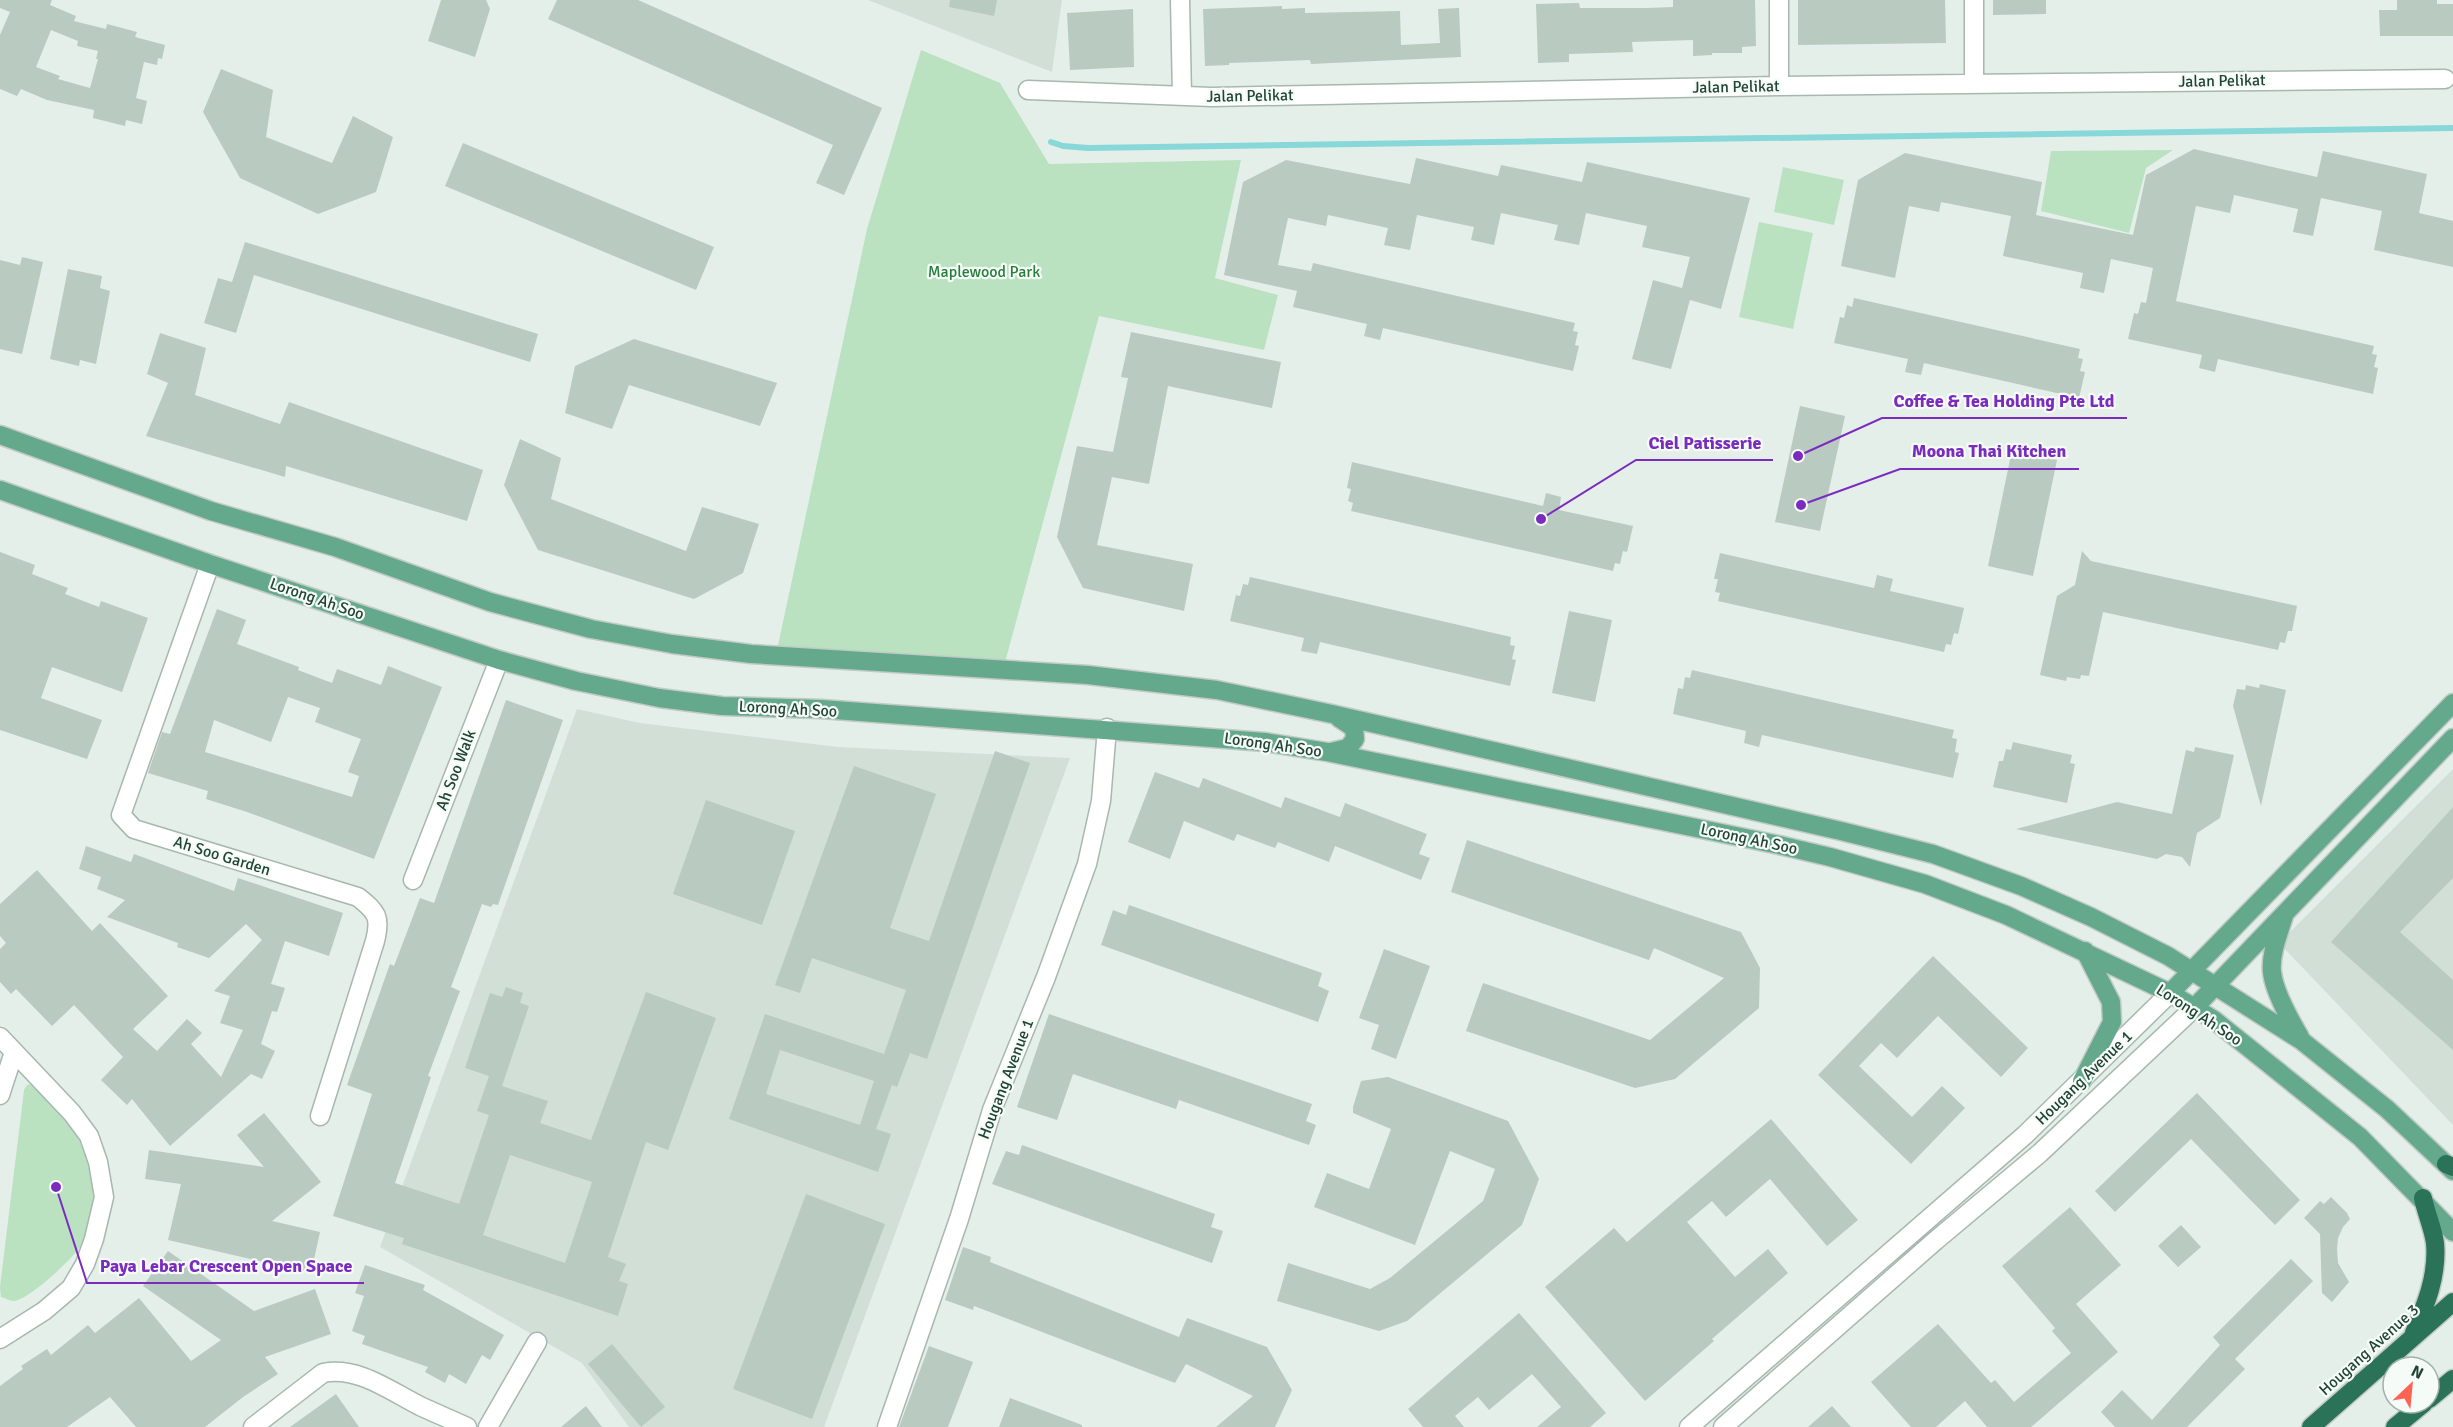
<svg xmlns="http://www.w3.org/2000/svg" width="2453" height="1427" viewBox="0 0 2453 1427" font-family="Signika,sans-serif">
<rect width="100%" height="100%" fill="#e4efe9"/>
<path fill="#d2dfd7" d="M868,0H1062L1052,72Z
M577,709L640,723L838,747L1070,758L824,1427H629L582,1363L380,1247Z
M2453,769V1125L2279,943Z"/>
<path fill="#bbe2c0" d="M921,50L1000,83L1049,164L1241,160L1215,278L1278,295L1264,350L1099,316L1004,666L777,650L867,229Z
M2173,150L2146,168L2129,233L2041,211L2051,151Z
M1783,167L1844,180L1834,225L1774,212Z
M1759,222L1813,233L1793,329L1739,317Z
M31,1084L38,1088C53,1106 100,1157 100,1179C100,1192 93,1222 89,1234C83,1250 31,1299 14,1301C10,1301 5,1298 1,1297L0,1287L24,1090L27,1085Z"/>
<g fill="none" stroke-linecap="round" stroke-linejoin="round">
<path stroke="#88d8d9" stroke-width="6" d="M1051,142L1063,146L1088,148L2453,128"/>
</g>
<path fill="#b9cac1" fill-rule="evenodd" d="M0,0H52L50,5L76,16L74,21L106,29L107,24L137,32L135,37L165,45L162,59L158,58L157,65L144,62L136,98L147,101L142,124L126,120L125,126L93,118L94,110L47,100L21,89L17,96L0,89V35L10,12L0,8ZM51,30L78,41L77,46L98,51L96,59H98L90,88L58,79L60,76L36,67Z
M441,0H486L490,9L475,57L428,41Z
M557,0H638L882,108L844,195L816,183L833,145L548,19Z
M950,0H997L994,16L949,7Z
M1673,0H1755L1756,46L1742,47V53H1712V55L1693,56V40L1632,42L1633,52L1569,54V62L1538,63L1536,4L1579,3L1580,8H1647L1673,7Z
M1798,0H1945L1946,43L1798,45Z
M1993,0H2046V14L1993,15Z
M2397,0H2437V4H2453V36H2380L2379,10H2397Z
M1282,6V9L1305,8V13L1400,11L1401,45L1440,43L1438,9L1459,8L1461,57L1311,64L1310,60L1229,63V65L1205,66L1203,9Z
M1133,9L1134,67L1070,70L1067,13Z
M221,69L273,90L266,137L332,163L353,116L393,137L376,192L318,214L240,178L203,112Z
M463,143L714,247L696,290L445,186Z
M2194,149L2317,177L2323,151L2427,174L2419,213L2453,221V267L2374,250L2382,211L2321,198L2313,236L2293,232L2298,209L2234,195L2230,213L2196,206L2176,301L2374,346L2372,354L2377,355L2374,367L2378,368L2373,394L2218,359L2215,372L2199,368L2202,355L2128,339L2134,313L2138,314L2141,302L2146,303L2153,268L2111,259L2104,293L2080,288L2083,273L2003,256L2011,216L1941,202L1939,212L1909,206L1895,278L1841,266L1858,180L1905,153L2042,182L2036,215L2133,235L2146,175Z
M1416,158L1498,176L1501,165L1582,182L1587,162L1750,198L1721,309L1690,300L1671,369L1632,359L1653,280L1682,288L1690,257L1642,247L1647,226L1586,213L1579,245L1554,240L1558,225L1501,213L1494,245L1471,240L1474,227L1417,215L1410,250L1384,245L1388,228L1328,215L1326,226L1288,218L1278,265L1311,271L1313,263L1575,323L1573,331L1578,332L1575,345L1579,346L1573,371L1383,328L1380,340L1364,336L1367,324L1293,307L1297,291L1224,275L1243,182L1286,160L1410,184Z
M245,242L538,334L530,362L254,275L236,333L204,323L218,278L232,282Z
M22,257L43,262L22,354L0,349V260L20,265Z
M68,269L102,276L100,288L110,291L96,364L80,360L79,366L50,359Z
M1854,298L2080,349L2078,358L2083,359L2080,371L2085,372L2079,398L1924,363L1921,375L1905,372L1908,359L1834,343L1840,317L1844,318L1847,305L1852,307Z
M1131,332L1281,362L1272,408L1168,386L1149,484L1112,477L1097,545L1193,564L1184,611L1083,588L1057,537L1077,446L1113,452L1128,378L1121,377Z
M160,333L206,348L195,395L280,424L289,402L483,470L467,521L286,466L285,477L146,436L168,383L147,374Z
M634,339L777,383L760,426L629,385L612,429L565,413L575,366Z
M1800,406L1845,416L1820,531L1775,522Z
M520,439L561,458L551,499L686,551L702,507L759,524L743,573L694,599L538,550L504,485Z
M2012,450L2057,460L2033,576L1988,566Z
M1352,462L1543,506L1546,493L1561,497L1559,510L1633,526L1627,552L1623,551L1620,564L1615,563L1613,571L1351,511L1353,503L1348,501L1351,489L1347,488Z
M2082,551L2091,561L2297,606L2292,631H2288L2285,643L2280,642L2278,650L2103,612L2089,676L2081,675L2080,679L2067,677L2066,681L2040,675L2057,596L2075,585Z
M0,552L35,565L32,574L68,588L65,594L99,607L101,601L148,618L122,692L52,667L41,698L102,720L87,759L0,730Z
M1720,553L1874,588L1877,575L1893,579L1890,591L1964,608L1958,634L1954,633L1951,645L1946,644L1944,652L1718,601L1720,593L1715,592L1718,579H1714Z
M1250,577L1511,637L1510,645L1515,646L1512,659L1516,660L1510,686L1320,642L1317,654L1301,651L1304,638L1230,621L1236,595L1240,596L1243,584L1248,585Z
M217,609L246,620L237,644L299,667L298,670L332,683L337,669L381,685L388,666L442,687L374,859L247,812L206,799L208,791L148,773L162,732L170,734ZM288,697L320,708L315,722L361,739L348,772L359,776L352,797L205,752L214,720L271,742Z
M1569,611L1612,620L1595,702L1552,693Z
M1692,670L1954,730L1952,738L1957,739L1955,752L1959,753L1953,778L1762,735L1759,747L1744,743L1746,731L1673,714L1678,688L1683,689L1685,677L1690,678Z
M2260,684L2286,690L2261,806L2233,706L2237,689L2245,690L2246,685L2259,688Z
M506,700L563,720L498,905L493,904L491,907L482,904L451,987L460,991L428,1076L431,1077L395,1183L459,1204L489,1115L477,1111L489,1076L465,1068L490,993L502,997L506,987L523,993L520,1003L529,1006L502,1086L548,1101L540,1123L591,1140L646,992L716,1018L668,1150L646,1142L608,1257L626,1264L619,1281L628,1284L618,1316L402,1244L404,1238L333,1216L372,1094L347,1085L390,964L394,966L420,898L434,903ZM510,1155L592,1182L565,1263L483,1235Z
M2013,742L2072,755L2070,763L2075,764L2067,803L1993,787L1999,761H2003L2006,749L2011,750Z
M2195,747L2234,755L2220,818L2197,833L2190,867L2182,857L2166,854L2157,859L2016,829L2117,802L2172,814L2186,750L2194,752Z
M995,751L1030,763L927,1059L910,1053L897,1087L892,1085L876,1129L891,1134L878,1172L729,1119L765,1014L884,1054L906,990L812,958L800,993L775,985L854,766L936,794L890,928L929,941ZM780,1050L874,1081L860,1125L766,1094Z
M1155,772L1199,788L1203,778L1281,808L1285,797L1340,817L1345,803L1427,834L1419,854L1430,858L1421,880L1335,846L1329,862L1278,842L1275,848L1237,834L1234,841L1184,821L1170,859L1128,842Z
M706,800L795,831L762,925L673,894Z
M2453,807V878L2400,932L2453,980V1050L2331,942Z
M1467,840L1741,932L1760,968L1759,1008L1675,1079L1635,1088L1466,1031L1483,983L1650,1040L1724,978L1654,948L1649,960L1451,892Z
M86,846L131,862L134,854L234,891L238,878L343,913L329,956L285,941L271,984L285,988L277,1012L272,1011L261,1044L275,1051L262,1079L251,1074L170,1146L132,1099L127,1105L101,1080L123,1057L74,1005L52,1026L16,989L11,994L0,982V949L6,943L0,936V904L37,870L92,931L100,923L168,996L133,1029L157,1051L187,1019L202,1033L191,1044L221,1077L243,1030L220,1023L230,996L214,991L262,940L246,924L209,958L177,947L178,943L107,917L125,900L97,889L101,877L79,869Z
M1129,905L1322,973L1318,986L1329,991L1318,1022L1101,945L1113,910L1126,915Z
M1384,949L1430,966L1396,1059L1371,1049L1379,1025L1359,1018Z
M1933,956L2028,1048L2001,1077L1938,1016L1897,1058L1881,1043L1859,1066L1912,1117L1942,1086L1965,1108L1911,1164L1818,1075Z
M1049,1014L1312,1104L1306,1121L1316,1125L1309,1145L1179,1100L1176,1109L1073,1074L1057,1120L1017,1107Z
M1388,1077L1508,1121L1539,1179L1522,1225L1407,1321L1379,1331L1277,1301L1288,1263L1370,1289L1390,1278L1483,1201L1495,1169L1450,1151L1415,1245L1314,1207L1327,1173L1369,1189L1391,1129L1353,1113V1107L1361,1081Z
M2197,1093L2300,1200L2275,1225L2191,1139L2115,1212L2095,1191Z
M264,1113L321,1182L272,1221L320,1232L311,1273L168,1240L181,1184L145,1179L149,1150L264,1167L237,1135Z
M1771,1119L1858,1220L1827,1246L1770,1179L1726,1217L1712,1201L1687,1222L1735,1277L1768,1249L1788,1273L1712,1339L1714,1341L1645,1401L1545,1287L1614,1228L1627,1242Z
M1022,1145L1215,1214L1211,1227L1223,1231L1212,1263L992,1184L1006,1151L1019,1155Z
M806,1194L885,1224L812,1419L733,1389Z
M2331,1197L2347,1213L2350,1219L2343,1227L2338,1238L2337,1249L2338,1263L2349,1282L2332,1302L2322,1293L2320,1234L2304,1218L2320,1201L2324,1204Z
M2070,1207L2121,1265L2076,1304L2118,1352L2031,1427H1987L1965,1401L1936,1427H1911L1871,1382L1938,1324L1991,1383L1995,1380L2014,1402L2071,1353L2052,1331L2055,1328L2002,1266Z
M2181,1225L2201,1247L2178,1267L2158,1246Z
M963,1247L991,1257L990,1262L1179,1337L1187,1318L1267,1347L1292,1390L1275,1427H1216L1253,1396L1186,1364L1175,1383L974,1306L973,1310L945,1300Z
M168,1251L254,1311L315,1289L331,1334L265,1357L278,1374L243,1397L205,1427H136L110,1397L67,1427H0V1386L23,1369L21,1366L47,1349L51,1355L88,1325L95,1333L139,1298L191,1361L221,1340L143,1286Z
M2291,1259L2313,1281L2235,1359L2245,1369L2187,1427H2115L2101,1412L2122,1390L2152,1420L2220,1345L2213,1337Z
M365,1265L425,1285L423,1290L504,1335L490,1360L482,1355L466,1384L449,1374L445,1383L425,1372L428,1367L362,1344L365,1336L352,1331L364,1296L355,1293Z
M1519,1313L1606,1413L1590,1427H1537L1561,1407L1532,1374L1489,1410L1478,1397L1455,1416L1464,1427H1423L1408,1409Z
M612,1344L665,1407L641,1427L588,1364Z
M929,1346L973,1362L948,1427H899Z
M336,1394L359,1427H290Z
M1010,1398L1082,1425V1427H999Z
M586,1406L602,1427H561Z
M1832,1406L1851,1427H1808Z"/>
<g fill="none" stroke-linecap="round" stroke-linejoin="round">
<defs>
<path id="minor" d="M1180,0L1182,96
M1779,0V86
M1974,84V0
M1028,90L1212,97L1779,86L2445,79
M210,564L121,815L134,829L358,897C377,912 381,917 375,941L320,1116
M413,880L499,660
M0,1037L72,1113L89,1136L98,1162L104,1197L94,1239L85,1264L71,1288L44,1311L0,1339
M0,1095L14,1052
M253,1427L323,1373C358,1366 390,1391 420,1406C435,1413 452,1420 467,1427
M488,1427L537,1342
M887,1427L959,1219L992,1110L1046,977L1087,864L1101,801L1107,728
M1689,1427L2025,1135L2170,993
M1723,1427L1935,1241L2040,1153L2194,1008"/>
<path id="major" d="M0,435L211,511L335,547L490,602L591,629L672,644L751,654L1088,675L1217,690L1332,714L1841,831L1933,854L2021,886L2091,917L2168,956L2302,1041L2387,1109L2453,1171
M0,490L210,564L499,660L576,681L659,698L722,706L821,709L1265,742L1327,752L1779,845L1830,857L1925,884L2006,915L2170,993L2214,1020L2360,1137L2453,1232
M1331,752L1348,748L1355,739L1354,728L1339,718
M2284,916C2279,933 2270,954 2272,972C2274,991 2290,1020 2300,1037
M2170,993L2453,703
M2194,1008L2453,738
M2082,1081L2112,1022L2111,1002L2085,951"/>
<path id="highway" d="M2446,1164L2453,1167
M2414,1333C2426,1304 2438,1275 2435,1243C2433,1228 2426,1213 2423,1198
M2429,1399L2453,1379
M2311,1427L2453,1302
M2395,1427L2424,1403"/>
</defs>
<use href="#minor" stroke="#a6b8af" stroke-width="21"/>
<use href="#major" stroke="#c1cac6" stroke-width="21"/>
<use href="#highway" stroke="#c1cac6" stroke-width="21"/>
<use href="#minor" stroke="#fff" stroke-width="18"/>
<use href="#major" stroke="#65a98d" stroke-width="18"/>
<use href="#highway" stroke="#2a7258" stroke-width="18"/>
</g>
<g text-anchor="middle" dominant-baseline="central" stroke-width="4.5" stroke-linejoin="round" paint-order="stroke">
<g font-size="16" fill="#214335" stroke="#f5fbf7">
<text transform="translate(2222 81) rotate(-1)">Jalan Pelikat</text>
<text transform="translate(1736 87) rotate(-1)">Jalan Pelikat</text>
<text transform="translate(1250 96) rotate(-1)">Jalan Pelikat</text>
<text transform="translate(317 599) rotate(19)">Lorong Ah Soo</text>
<text transform="translate(788 709) rotate(3)">Lorong Ah Soo</text>
<text transform="translate(1273 745) rotate(8)">Lorong Ah Soo</text>
<text transform="translate(456 770) rotate(-69)">Ah Soo Walk</text>
<text transform="translate(1749 839) rotate(12)">Lorong Ah Soo</text>
<text transform="translate(222 856) rotate(17)">Ah Soo Garden</text>
<text transform="translate(2199 1015) rotate(33)">Lorong Ah Soo</text>
<text transform="translate(2084 1078) rotate(-44)">Hougang Avenue 1</text>
<text transform="translate(1006 1079) rotate(-69)">Hougang Avenue 1</text>
<text transform="translate(2369 1350) rotate(-42)">Hougang Avenue 3</text>
</g>
<g font-size="16" fill="#277e3b" stroke="#f5fbf7">
<text x="984" y="272">Maplewood Park</text>
</g>
</g>
<path fill="none" stroke="#7b2cbf" stroke-width="2" d="M1798 456L1882 418H2127M1541 519L1636 460H1773M1801 505L1900 469H2079M56 1187L87 1283H364"/>
<g fill="#7b2cbf" stroke="#f5fbf7" stroke-width="2">
<circle cx="1798" cy="456" r="6"/>
<circle cx="1541" cy="519" r="6"/>
<circle cx="1801" cy="505" r="6"/>
<circle cx="56" cy="1187" r="6"/>
</g>
<g font-size="18" text-anchor="middle" font-weight="bold" fill="#7b2cbf" stroke="#f5fbf7" stroke-width="4.5" stroke-linejoin="round" paint-order="stroke">
<text x="2004" y="407">Coffee &amp; Tea Holding Pte Ltd</text>
<text x="1705" y="449">Ciel Patisserie</text>
<text x="1989" y="457">Moona Thai Kitchen</text>
<text x="226" y="1272">Paya Lebar Crescent Open Space</text>
</g>
<g transform="translate(2411 1385) rotate(26)"><circle r="28" fill="#f5fbf7" stroke="#a0b1a9" stroke-width="1.5"/>
<path d="M0-4.5L10 22L0 15L-10 22Z" fill="#ff6353"/>
<text y="-9" font-size="16" font-weight="bold" text-anchor="middle" fill="#214335">N</text>
</g>
</svg>
